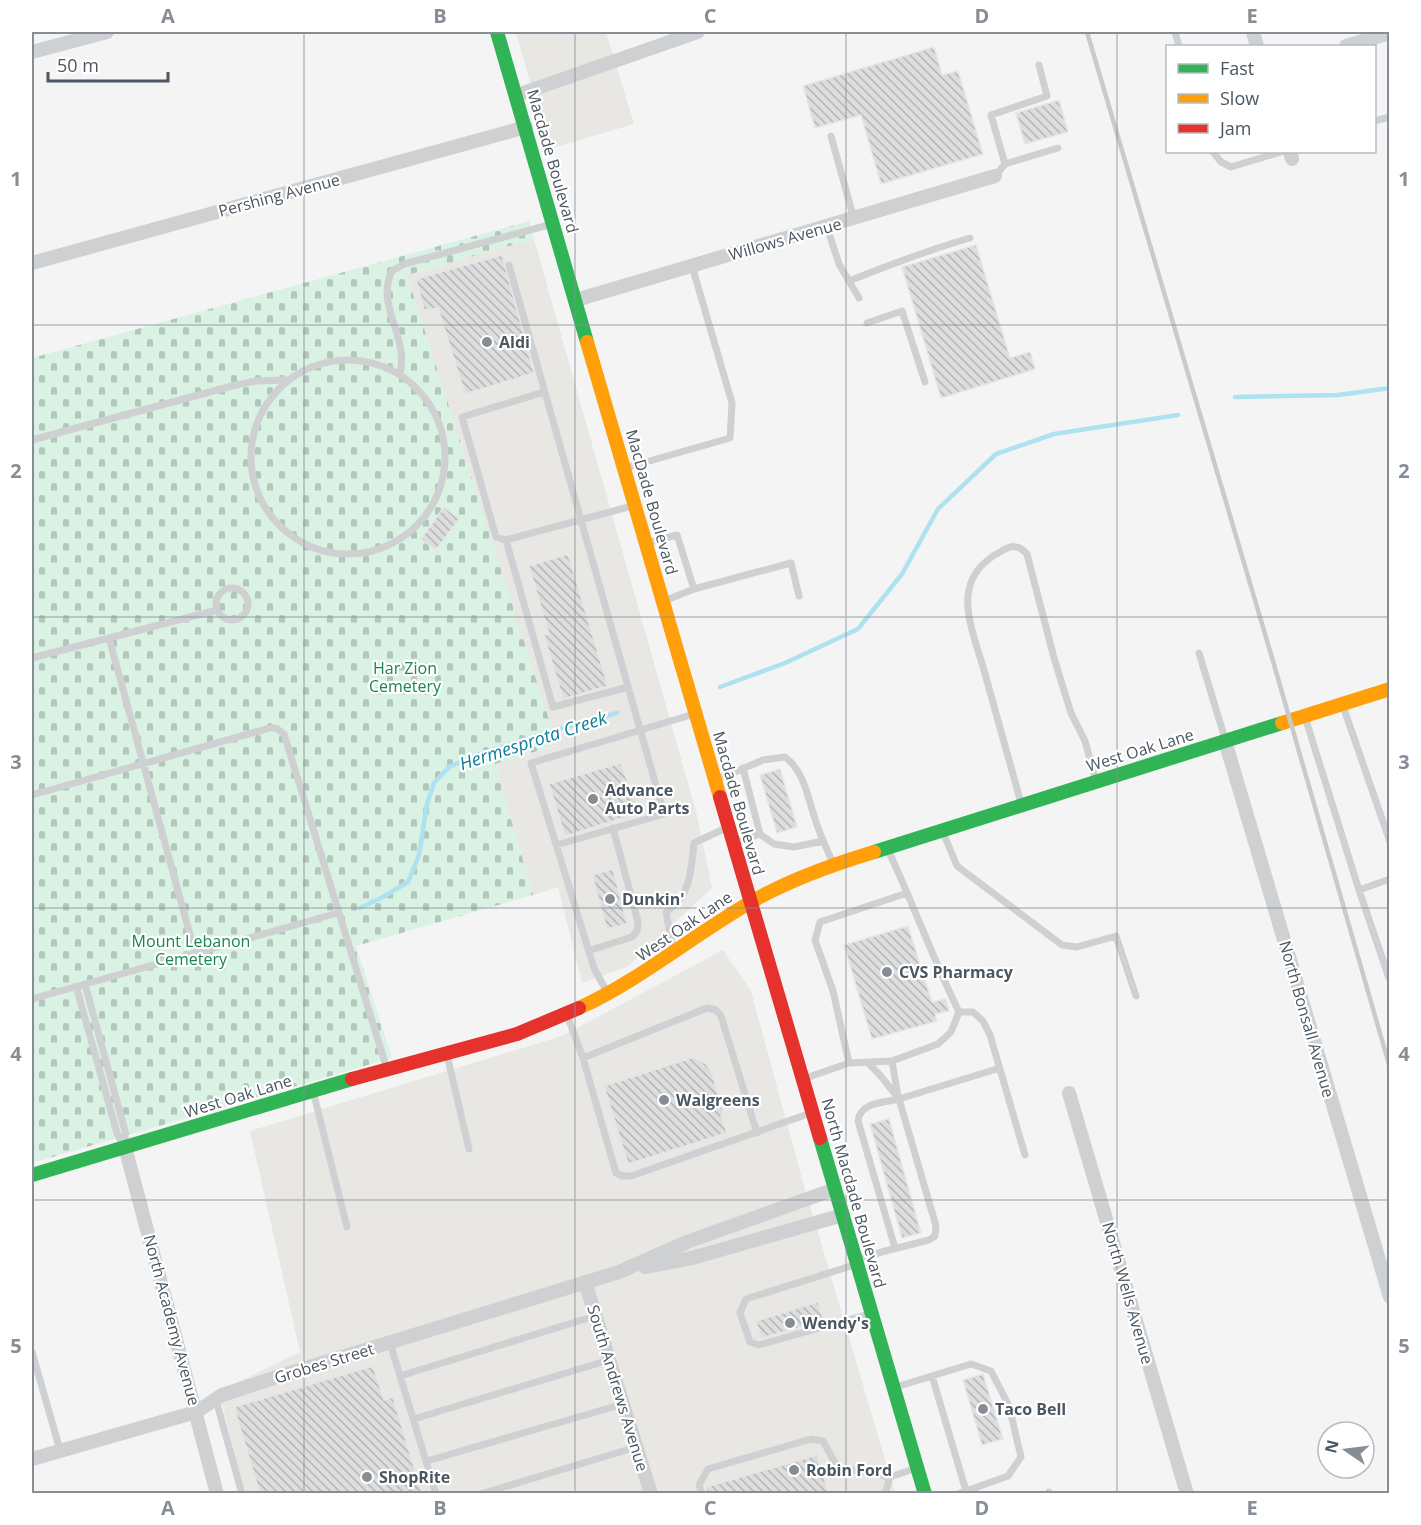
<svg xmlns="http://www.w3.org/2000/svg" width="1421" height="1525" viewBox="0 0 1421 1525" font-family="'Open Sans',sans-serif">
<defs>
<pattern id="cemetery-stones" width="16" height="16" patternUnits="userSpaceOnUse" patternTransform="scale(1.5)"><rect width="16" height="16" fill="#d9f2e3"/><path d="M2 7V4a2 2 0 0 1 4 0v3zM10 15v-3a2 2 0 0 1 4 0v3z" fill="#b2c7bb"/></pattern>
<pattern id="building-back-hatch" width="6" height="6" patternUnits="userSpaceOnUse" patternTransform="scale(1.5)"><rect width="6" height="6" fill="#ddddde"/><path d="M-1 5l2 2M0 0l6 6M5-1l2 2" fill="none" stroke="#b5b6b7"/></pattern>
</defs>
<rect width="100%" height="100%" fill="#f4f4f4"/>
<path fill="#e8e7e3" d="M516,32H606L634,124L549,149Z
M534,239L697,815L712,888L627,967L582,983L558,887L533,895L495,764L556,746L407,275Z
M723,950L751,991L803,1182L895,1493H244L219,1391L300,1352L250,1131L562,1036Z"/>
<path fill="url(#cemetery-stones)" d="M529,221L534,239L407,275L557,745L495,764L533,895L356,946L392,1058L32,1163V358Z"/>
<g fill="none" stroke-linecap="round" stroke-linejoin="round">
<path stroke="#aee2f0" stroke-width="4.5" d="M1235,397L1338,395L1390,388
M720,687L785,663L858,629L902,574L938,509L996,454L1054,434L1178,415
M360,908L381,898L408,882L419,855L427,804L434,783L449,767L477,755L556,730L617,713"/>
</g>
<path fill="url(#building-back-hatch)" stroke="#e5e6e7" stroke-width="1.5" d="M934,47L942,75L958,71L983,154L881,184L861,115L815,128L803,86Z
M1059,100L1068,132L1025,144L1016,113Z
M976,245L1010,358L1030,352L1035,369L941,398L902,267Z
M502,255L534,373L465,394L438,308L424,310L416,279Z
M444,507L459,519L436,550L421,539Z
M568,554L608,686L563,699L544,635L549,634L529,566Z
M621,763L639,813L565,836L549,784Z
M780,769L797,827L777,833L760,775Z
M613,869L627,924L607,929L592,875Z
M908,926L932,1002L946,999L949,1011L935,1014L937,1021L872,1039L844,945Z
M694,1057L706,1064L712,1073L724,1115L721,1116L727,1133L628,1164L604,1086Z
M889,1119L921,1233L902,1238L870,1124Z
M818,1302L824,1321L761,1338L756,1321Z
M373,1366L384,1400L393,1397L422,1494H260L234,1407Z
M983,1374L1003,1439L982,1445L963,1380Z
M817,1455L829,1494H707L706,1487Z"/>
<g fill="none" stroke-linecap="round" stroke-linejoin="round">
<path stroke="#ced0d2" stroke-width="7" d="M1175,32L1179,46
M1374,121L1390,117
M831,136L854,219
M1213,152L1221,162L1231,167L1281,152
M1005,164L1058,148
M995,176L1005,164L991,115L1047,96L1039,65
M827,227L839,264L859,298
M509,265L664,814L556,845
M849,281C889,265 928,250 970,238
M867,323L902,311L925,382
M251 457a97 97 0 1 1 194 0a97 97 0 1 1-194 0Z
M400,374C409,336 375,305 392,271L404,264L552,224
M32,440L232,386L256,381L287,380
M625,468L730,438L732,403L692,266
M506,540L496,537L462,417L544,392
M647,543L677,535L694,589
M216 604a16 16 0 1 1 32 0a16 16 0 1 1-32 0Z
M664,601L694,589L791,563L799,596
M109,638L195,953
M1199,653L1225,739
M32,658L217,610
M628,687L553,707L506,540L632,506
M1343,706L1390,842
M1305,717L1359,890L1390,879
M743,768L760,834L774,844L794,847L823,841
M716,780L763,760L785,757C804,771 808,798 815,819C820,834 826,848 833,863
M32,795L270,728H276L284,734L386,1066
M1021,803C1009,760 997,717 985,674C979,651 963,613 969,590C972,573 985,560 1000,552C1011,545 1018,544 1027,554L1054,658L1071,713L1085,741L1096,781
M942,830L957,866L1062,945L1077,947L1116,936L1136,996
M734,843L760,834
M1359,890L1389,978
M673,950L666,912C691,896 691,870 694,843L728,827
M588,951L632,937L637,931L638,922L613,828
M85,984L125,1131V1145
M76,986L117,1133L123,1145
M608,994L594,968L531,763L694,714
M32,999L338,913
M959,1012H973L983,1021L990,1035L1025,1155
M567,1015L583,1058L616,1173L622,1176H631L811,1113
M447,1055L469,1149
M583,1058L707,1008L716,1010L721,1016L757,1133
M892,1061L898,1096
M849,1063L833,991L815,940L820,922L907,893
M868,1063L879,1074L899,1099
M803,1079L849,1063L892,1061L938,1044L951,1032L959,1012C933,959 913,903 888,850
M313,1091L347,1227
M899,1099L1000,1068
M858,1258L929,1240L935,1236L936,1226L899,1099C883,1103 860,1102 858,1121L895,1248
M854,1265L746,1299L740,1313L750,1342L759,1345L869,1314
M390,1343L436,1494
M32,1352L60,1450
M400,1376L595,1316
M932,1376L966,1491
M896,1387L971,1364L991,1371L1009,1406L1021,1457L1008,1476L958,1494
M216,1400L242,1494
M414,1419L609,1360
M427,1461L623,1404
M1049,1492V1494
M481,1494L636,1447
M702,1494L699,1485L708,1469L811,1439L823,1441L835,1463L842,1468L890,1477L914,1469
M885,1494L890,1477"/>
<path stroke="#ced0d2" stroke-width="14" d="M1253,32L1257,46
M1346,46L1390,33
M32,52L107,32
M517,95L698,32
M1290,152L1292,159
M32,263L526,127
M576,300L995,176
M1225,741L1390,1297
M1069,1093L1187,1494
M125,1147L217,1494
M645,1267L692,1258L843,1215
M585,1282L651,1494
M32,1459L196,1412L222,1395L277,1377L619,1272L687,1242L835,1189"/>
<path stroke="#30b455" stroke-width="14" d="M497,32L587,342
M874,852L1282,723
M820,1138L925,1494
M32,1175L352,1079"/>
<path stroke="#ff9f0a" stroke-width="14" d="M587,342L720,797
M1282,723L1390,689
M579,1008C640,980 692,936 751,902C789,880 831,865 874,852"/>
<path stroke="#e5322d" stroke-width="14" d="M720,797L820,1138
M352,1079L517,1034L579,1008"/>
<path stroke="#c9cacc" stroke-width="4.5" d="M1087,32L1273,661L1390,1068"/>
</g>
<path fill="none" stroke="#868d94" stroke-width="1.5" stroke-opacity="0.55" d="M304,32V1494M575,32V1494M846,32V1494M1117,32V1494M32,325H1390M32,617H1390M32,908H1390M32,1200H1390"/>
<g fill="#868d94" stroke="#fff" stroke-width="2">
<circle cx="487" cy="342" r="6"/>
<circle cx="593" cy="799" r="6"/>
<circle cx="610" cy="899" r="6"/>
<circle cx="887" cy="972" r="6"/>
<circle cx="664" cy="1100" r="6"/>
<circle cx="790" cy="1323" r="6"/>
<circle cx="983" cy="1409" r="6"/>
<circle cx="794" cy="1470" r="6"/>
<circle cx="367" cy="1477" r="6"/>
</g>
<g text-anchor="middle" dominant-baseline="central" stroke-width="4.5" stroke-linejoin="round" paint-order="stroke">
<g font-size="16" fill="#4a5661" stroke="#fff">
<text transform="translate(553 161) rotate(74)">Macdade Boulevard</text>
<text transform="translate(279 195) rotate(-15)">Pershing Avenue</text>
<text transform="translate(785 239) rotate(-16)">Willows Avenue</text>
<text transform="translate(652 502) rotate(74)">MacDade Boulevard</text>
<text transform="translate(1140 750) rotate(-17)">West Oak Lane</text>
<text transform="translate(739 803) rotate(74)">Macdade Boulevard</text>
<text transform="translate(684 926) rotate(-34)">West Oak Lane</text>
<text transform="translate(1307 1019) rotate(74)">North Bonsall Avenue</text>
<text transform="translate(238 1096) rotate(-17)">West Oak Lane</text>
<text transform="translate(854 1193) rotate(74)">North Macdade Boulevard</text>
<text transform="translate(1128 1293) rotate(74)">North Wells Avenue</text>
<text transform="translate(172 1320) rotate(75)">North Academy Avenue</text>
<text transform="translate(324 1363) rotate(-17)">Grobes Street</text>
<text transform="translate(618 1388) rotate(73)">South Andrews Avenue</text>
</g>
<g font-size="16" font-weight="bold" fill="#4a5661" stroke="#fff" text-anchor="start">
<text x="499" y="342">Aldi</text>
<text x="605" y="790">Advance<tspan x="605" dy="18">Auto Parts</tspan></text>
<text x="622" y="899">Dunkin'</text>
<text x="899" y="972">CVS Pharmacy</text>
<text x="676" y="1100">Walgreens</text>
<text x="802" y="1323">Wendy's</text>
<text x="995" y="1409">Taco Bell</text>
<text x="806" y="1470">Robin Ford</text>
<text x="379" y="1477">ShopRite</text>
</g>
<g font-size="16" fill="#17864f" stroke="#fff">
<text x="405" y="668">Har Zion<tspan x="405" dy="18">Cemetery</tspan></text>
<text x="191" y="941">Mount Lebanon<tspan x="191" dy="18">Cemetery</tspan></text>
</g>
<g font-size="18" font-style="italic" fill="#0c7c9b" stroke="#fff">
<text transform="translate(533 740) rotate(-18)">Hermesprota Creek</text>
</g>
</g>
<rect width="1421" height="1525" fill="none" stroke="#ffffff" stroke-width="66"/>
<rect x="1166" y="45" width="210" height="108" fill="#ffffff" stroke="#b7bbc0" stroke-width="1.5"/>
<rect x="1178" y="64" width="30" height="9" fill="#30b455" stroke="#b7bbc0" stroke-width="1.5"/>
<text x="1220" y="75" font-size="18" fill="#4a5661">Fast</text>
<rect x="1178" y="94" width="30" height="9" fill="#ff9f0a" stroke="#b7bbc0" stroke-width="1.5"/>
<text x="1220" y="105" font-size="18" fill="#4a5661">Slow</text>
<rect x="1178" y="124" width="30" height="9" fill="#e5322d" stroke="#b7bbc0" stroke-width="1.5"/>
<text x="1220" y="135" font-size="18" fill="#4a5661">Jam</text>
<g transform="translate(1346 1450) rotate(284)"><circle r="28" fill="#ffffff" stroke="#b7bbc0" stroke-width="1.5"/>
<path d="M0-4.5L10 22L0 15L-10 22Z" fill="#868d94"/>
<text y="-9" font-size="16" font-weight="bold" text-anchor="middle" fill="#4a5661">N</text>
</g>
<path d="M48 72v9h120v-9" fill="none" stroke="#4a5661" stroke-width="3"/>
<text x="57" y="72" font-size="18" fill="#4a5661" stroke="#ffffff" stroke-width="4.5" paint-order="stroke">50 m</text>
<rect x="33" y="33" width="1355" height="1459" fill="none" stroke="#868d94" stroke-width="2"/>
<g font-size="20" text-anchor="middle" font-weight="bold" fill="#868d94">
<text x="168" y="23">A</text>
<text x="440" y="23">B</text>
<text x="710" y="23">C</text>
<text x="982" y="23">D</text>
<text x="1252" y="23">E</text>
<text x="16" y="186">1</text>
<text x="1404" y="186">1</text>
<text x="16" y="478">2</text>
<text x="1404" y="478">2</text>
<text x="16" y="769">3</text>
<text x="1404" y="769">3</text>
<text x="16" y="1061">4</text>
<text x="1404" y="1061">4</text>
<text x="16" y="1353">5</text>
<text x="1404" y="1353">5</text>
<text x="168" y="1515">A</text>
<text x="440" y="1515">B</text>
<text x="710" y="1515">C</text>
<text x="982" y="1515">D</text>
<text x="1252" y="1515">E</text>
</g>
</svg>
